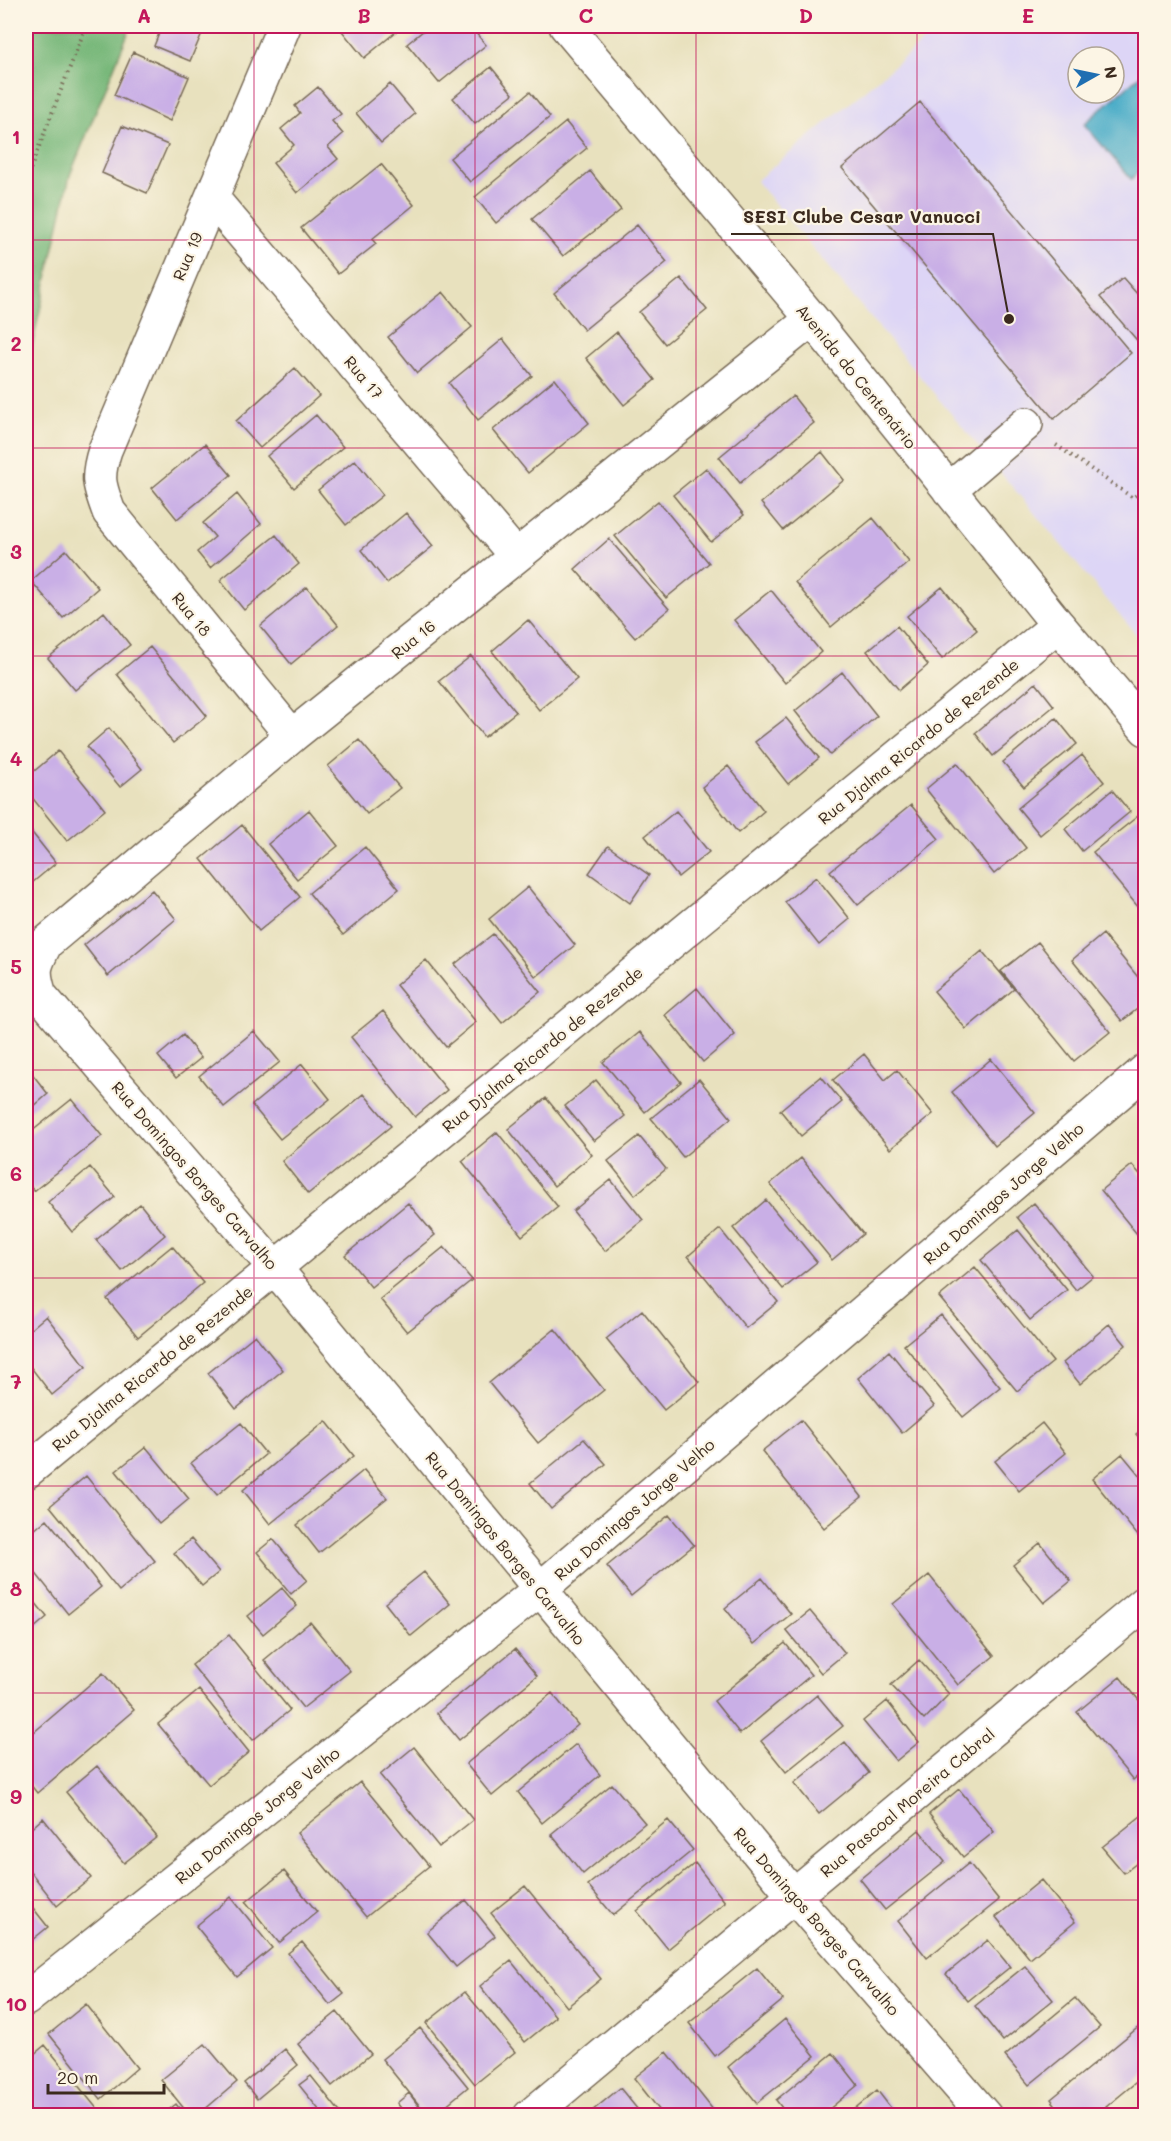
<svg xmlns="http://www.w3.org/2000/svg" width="1171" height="2141" viewBox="0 0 1171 2141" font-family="Mali,sans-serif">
<rect width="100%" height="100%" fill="#fcf5e5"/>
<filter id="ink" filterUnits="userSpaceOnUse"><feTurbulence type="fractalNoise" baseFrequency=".0167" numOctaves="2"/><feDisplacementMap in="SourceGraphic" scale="12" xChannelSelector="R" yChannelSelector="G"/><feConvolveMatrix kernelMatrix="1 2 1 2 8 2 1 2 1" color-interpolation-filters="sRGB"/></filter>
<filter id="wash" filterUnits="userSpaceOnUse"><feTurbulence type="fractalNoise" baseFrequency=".008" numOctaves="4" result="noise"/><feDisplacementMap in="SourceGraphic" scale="24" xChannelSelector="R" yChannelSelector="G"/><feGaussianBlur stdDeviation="1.35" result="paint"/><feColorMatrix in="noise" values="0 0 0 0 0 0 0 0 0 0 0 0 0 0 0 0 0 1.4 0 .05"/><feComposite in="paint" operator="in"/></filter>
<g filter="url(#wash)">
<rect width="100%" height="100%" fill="#e8e1be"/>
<path fill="#ddd5f6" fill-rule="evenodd" d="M942,26H1145V645L756,181ZM1078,57H1114V93H1078Z"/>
<path fill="#78b87a" stroke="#5a714c" stroke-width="1.5" d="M26,26H131L70,175L26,373Z"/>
<path fill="#49acc8" stroke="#426b73" stroke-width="1.5" d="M1145,71V166L1131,179L1084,124Z"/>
<g id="blocks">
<path fill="#c9afe6" d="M162,26H205L190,61L154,46Z
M338,26H403L364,58Z
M429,26H470L486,45L439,83L407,44Z
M133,52L189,77L170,121L114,95Z
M491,67L513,94L475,124L453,98Z
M390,84L415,114L381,143L356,113Z
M318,87L341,114L332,121L343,134L328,147L338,159L297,193L273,163L294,145L281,129L300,113L295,106Z
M530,92L550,117L470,182L450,158Z
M920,102L1131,353L1054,419L842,168Z
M566,122L587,148L496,223L475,197Z
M122,126L168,145L147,193L102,173Z
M381,164L414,205L372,239L376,244L338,274L301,228Z
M590,171L621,210L563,256L532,219Z
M637,225L667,262L584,330L554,293Z
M681,278L707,310L665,344L639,312Z
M1123,278L1146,304V341L1141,345L1100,297Z
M443,292L472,327L417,373L388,337Z
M617,332L655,380L624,405L586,358Z
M503,339L532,376L478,420L449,383Z
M295,368L319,396L260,448L236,421Z
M555,379L589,423L528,473L493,430Z
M793,396L814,423L740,483L719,457Z
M316,415L343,447L294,488L267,456Z
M205,444L231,475L177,519L152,488Z
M822,452L844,480L783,530L761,503Z
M355,460L383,495L346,525L318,490Z
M706,468L744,515L711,542L673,495Z
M237,494L261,524L210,568L197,552L215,537L203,523Z
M658,501L709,563L666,598L615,536Z
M406,513L433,546L387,583L361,550Z
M873,518L909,562L831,627L795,582Z
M276,535L299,564L244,610L220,580Z
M609,539L669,609L635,638L575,569Z
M66,550L98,588L63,618L31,581Z
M307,587L338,625L291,664L260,626Z
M942,587L977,630L942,659L907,616Z
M771,590L821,652L785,683L734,620Z
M104,612L130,645L75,690L48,658Z
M528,620L577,679L539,710L492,651Z
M897,626L928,665L899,690L867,651Z
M150,647L207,716L173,743L117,674Z
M471,656L516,712L484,737L439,681Z
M842,672L877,716L830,755L795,711Z
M1036,683L1054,706L993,756L975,733Z
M786,718L819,758L788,784L755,742Z
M1056,718L1077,744L1024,787L1003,762Z
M109,728L142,769L120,787L87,747Z
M359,740L400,788L367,814L328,766Z
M58,751L105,810L67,841L26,790V778Z
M1082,755L1104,782L1040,835L1018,808Z
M957,763L1026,848L994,874L926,789Z
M728,766L764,811L738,833L702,787Z
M1112,790L1130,812L1082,851L1065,829Z
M911,805L939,839L858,905L830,871Z
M309,810L338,846L297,879L268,844Z
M676,811L709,852L678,877L645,836Z
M1138,816L1146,825V910L1143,913L1093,852Z
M26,825L56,863L26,888Z
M242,825L300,897L259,931L201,859Z
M608,846L649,875L630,903L589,873Z
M365,847L399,889L343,935L309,893Z
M816,877L850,919L819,945L785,902Z
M528,887L575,945L536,977L489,919Z
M152,890L176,919L108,976L84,945Z
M493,934L540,992L502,1023L455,964Z
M1103,934L1146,987V1002L1122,1021L1072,960Z
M1038,942L1110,1032L1074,1061L1001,971Z
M982,951L1014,989L966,1029L934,991Z
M426,960L476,1022L446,1047L396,985Z
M697,988L735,1035L703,1062L665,1015Z
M383,1011L447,1090L415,1117L351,1037Z
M254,1031L280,1062L224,1107L199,1076Z
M640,1032L681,1082L645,1112L603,1062Z
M183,1035L201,1058L176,1078L158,1056Z
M864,1054L885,1080L897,1070L933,1114L890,1149L833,1080Z
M991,1059L1035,1113L995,1146L952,1092Z
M302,1064L330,1099L280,1139L252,1105Z
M26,1066L48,1094L26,1113Z
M821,1076L842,1102L801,1136L780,1110Z
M699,1079L731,1118L683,1157L651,1118Z
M596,1080L625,1116L594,1141L565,1106Z
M364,1094L391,1126L308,1194L282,1161Z
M546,1098L592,1155L554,1186L508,1129Z
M72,1099L102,1136L34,1191L26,1180V1136Z
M497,1132L558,1207L522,1236L462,1161Z
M639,1136L666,1169L635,1195L608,1161Z
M801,1158L863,1234L832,1260L770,1184Z
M1132,1165L1146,1181V1235L1141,1239L1101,1190Z
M90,1167L115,1197L72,1232L48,1202Z
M611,1180L643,1220L605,1251L573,1211Z
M766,1200L817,1262L783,1289L733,1228Z
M408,1203L435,1235L371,1287L345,1255Z
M1034,1203L1093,1276L1076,1290L1017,1217Z
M140,1204L165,1235L122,1271L96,1240Z
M720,1229L778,1302L746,1328L688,1256Z
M1018,1230L1067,1290L1030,1320L981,1260Z
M172,1246L203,1283L138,1337L107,1299Z
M444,1247L472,1280L407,1332L380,1299Z
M975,1267L1053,1362L1017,1391L939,1297Z
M642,1310L699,1382L664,1410L606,1339Z
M941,1315L1000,1387L963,1417L904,1345Z
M46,1316L86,1367L52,1395L26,1361V1333Z
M1109,1324L1126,1345L1080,1384L1063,1363Z
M555,1329L604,1390L538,1443L489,1383Z
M255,1335L283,1370L236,1409L208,1373Z
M889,1351L934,1406L902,1433L858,1378Z
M801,1420L862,1497L824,1528L762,1451Z
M326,1421L354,1456L270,1524L243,1490Z
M241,1423L266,1454L217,1495L191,1463Z
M1042,1423L1066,1453L1019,1491L995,1461Z
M1146,1426V1446L1136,1434Z
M584,1439L606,1464L551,1509L530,1483Z
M146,1447L189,1499L159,1524L116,1471Z
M1122,1454L1146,1483V1529L1138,1536L1092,1479Z
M364,1470L387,1498L319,1553L297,1525Z
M86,1476L155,1561L119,1591L50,1506Z
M669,1515L694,1545L631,1596L607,1566Z
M47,1519L101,1587L68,1614L26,1561V1537Z
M191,1539L219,1572L202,1586L174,1553Z
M273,1539L307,1580L291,1594L257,1552Z
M1040,1543L1071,1581L1044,1603L1013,1565Z
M424,1572L450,1604L411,1636L385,1603Z
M929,1575L994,1656L958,1685L893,1604Z
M762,1578L791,1614L754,1644L725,1608Z
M282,1588L297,1606L263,1634L248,1616Z
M26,1591L47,1617L26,1635Z
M810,1611L845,1653L821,1673L786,1630Z
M310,1622L350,1671L303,1708L264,1660Z
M229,1635L290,1710L253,1740L192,1665Z
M785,1643L811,1675L740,1734L714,1701Z
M515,1649L537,1676L459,1740L437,1713Z
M919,1660L949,1694L924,1720L891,1685Z
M103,1673L134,1710L37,1793L26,1779V1739Z
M1120,1677L1146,1709V1769L1133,1780L1077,1712Z
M199,1690L249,1752L209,1785L158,1724Z
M552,1693L578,1725L492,1796L466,1764Z
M817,1695L843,1726L786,1772L761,1741Z
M887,1701L919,1742L896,1761L863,1721Z
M845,1742L869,1773L819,1814L794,1783Z
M576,1744L600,1775L542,1823L518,1792Z
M414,1747L473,1820L439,1847L380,1775Z
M97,1766L157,1837L124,1863L66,1792Z
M360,1782L429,1866L366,1917L297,1833Z
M612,1784L645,1823L583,1874L551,1834Z
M959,1789L994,1832L963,1857L929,1814Z
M1146,1812V1856L1124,1873L1102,1847Z
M43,1818L91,1878L57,1906L26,1866V1833Z
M668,1820L693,1850L613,1915L588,1885Z
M919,1830L945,1862L885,1910L860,1879Z
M695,1863L725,1902L668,1949L637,1911Z
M969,1863L999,1900L927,1958L898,1921Z
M284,1871L317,1912L279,1943L246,1902Z
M1041,1880L1075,1922L1030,1959L996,1917Z
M525,1886L601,1979L567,2007L491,1913Z
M231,1897L272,1948L237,1977L196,1926Z
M26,1899L48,1927L26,1945Z
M466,1900L495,1936L456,1967L427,1932Z
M988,1940L1010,1967L968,2001L946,1974Z
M302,1942L344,1994L330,2005L288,1953Z
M511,1961L556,2017L525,2042L480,1986Z
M1025,1966L1053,2000L1003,2041L975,2006Z
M757,1968L783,2000L715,2056L689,2023Z
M465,1992L515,2052L475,2084L426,2023Z
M1075,1998L1100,2027L1029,2085L1005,2056Z
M86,2004L137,2068L101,2099L49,2034Z
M337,2012L371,2054L332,2086L298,2044Z
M785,2019L815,2056L757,2103L728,2067Z
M1146,2021V2074L1095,2116H1064L1051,2099Z
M420,2028L468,2087L433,2116H428L382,2059Z
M205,2044L237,2082L197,2116H190L161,2080Z
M45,2045L103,2116H33L26,2106V2061Z
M285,2049L298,2065L257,2099L244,2083Z
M667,2052L718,2116H664L634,2078Z
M833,2053L858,2085L821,2116H788L776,2100Z
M311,2076L343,2116H324L299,2085Z
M620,2088L643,2116H586Z
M877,2090L897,2116H846Z
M409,2093L426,2116H407L397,2103Z
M176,2104L185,2116H161Z"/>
</g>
</g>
<g filter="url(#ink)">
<use href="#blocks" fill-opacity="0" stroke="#786a56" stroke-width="1.5"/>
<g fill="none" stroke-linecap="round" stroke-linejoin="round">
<defs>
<path id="minor" d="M284,26L105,450C96,478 99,485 109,512L292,736
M566,26L812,319L1058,625L1146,729
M212,198L516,556
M812,319L292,736L46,943C34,966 32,970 40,995L275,1268L794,1896L985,2116
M949,490L1026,424
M26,1472L1058,625
M26,1999L539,1590L1146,1070
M530,2116L1146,1602"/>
</defs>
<use href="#minor" stroke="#786a56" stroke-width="36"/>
<path stroke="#786a56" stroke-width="4" stroke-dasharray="1.5 4.5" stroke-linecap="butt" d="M26,180L86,26
M1056,445L1133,498L1146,487"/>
<use href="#minor" stroke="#fff" stroke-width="33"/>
</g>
</g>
<path fill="none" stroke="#c2185b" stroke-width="1.5" stroke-opacity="0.55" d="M254,26V2116M475,26V2116M696,26V2116M917,26V2116M26,240H1146M26,448H1146M26,656H1146M26,863H1146M26,1070H1146M26,1278H1146M26,1486H1146M26,1693H1146M26,1900H1146"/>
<g text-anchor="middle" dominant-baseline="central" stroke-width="4.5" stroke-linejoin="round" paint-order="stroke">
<g font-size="16" fill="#3b2a1e" stroke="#fcf5e5">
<text transform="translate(187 256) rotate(-67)">Rua 19</text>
<text transform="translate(857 376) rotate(51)">Avenida do Centenário</text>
<text transform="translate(364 377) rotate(50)">Rua 17</text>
<text transform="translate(192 614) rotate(51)">Rua 18</text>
<text transform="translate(413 639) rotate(-39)">Rua 16</text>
<text transform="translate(918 741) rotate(-39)">Rua Djalma Ricardo de Rezende</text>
<text transform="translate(542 1049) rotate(-39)">Rua Djalma Ricardo de Rezende</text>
<text transform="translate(195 1175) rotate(49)">Rua Domingos Borges Carvalho</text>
<text transform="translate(1003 1193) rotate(-41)">Rua Domingos Jorge Velho</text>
<text transform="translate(152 1368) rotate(-39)">Rua Djalma Ricardo de Rezende</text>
<text transform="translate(634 1509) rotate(-41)">Rua Domingos Jorge Velho</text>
<text transform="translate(506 1548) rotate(51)">Rua Domingos Borges Carvalho</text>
<text transform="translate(907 1802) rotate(-40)">Rua Pascoal Moreira Cabral</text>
<text transform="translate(257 1815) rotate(-39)">Rua Domingos Jorge Velho</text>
<text transform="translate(817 1921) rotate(49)">Rua Domingos Borges Carvalho</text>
</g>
</g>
<path fill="none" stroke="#3b2a1e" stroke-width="2" d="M1009 319L993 234H731"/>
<circle fill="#3b2a1e" stroke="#fcf5e5" stroke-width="2" cx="1009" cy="319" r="6"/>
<g font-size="18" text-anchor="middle" font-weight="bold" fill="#3b2a1e" stroke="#fcf5e5" stroke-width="4.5" stroke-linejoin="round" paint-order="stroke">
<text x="862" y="223">SESI Clube Cesar Vanucci</text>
</g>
<rect width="1171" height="2141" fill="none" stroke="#fcf5e5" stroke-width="66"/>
<g transform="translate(1096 75) rotate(81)"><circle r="28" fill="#fcf5e5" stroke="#afa495" stroke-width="1.5"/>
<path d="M0-4.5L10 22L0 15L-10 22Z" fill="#1f6fb2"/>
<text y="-9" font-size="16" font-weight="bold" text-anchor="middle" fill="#3b2a1e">N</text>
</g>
<path d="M48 2084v9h116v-9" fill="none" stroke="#3b2a1e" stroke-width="3"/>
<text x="57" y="2084" font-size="18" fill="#3b2a1e" stroke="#fcf5e5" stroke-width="4.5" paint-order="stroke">20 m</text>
<rect x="33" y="33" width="1105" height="2075" fill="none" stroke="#c2185b" stroke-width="2"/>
<g font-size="20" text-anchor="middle" font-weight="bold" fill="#c2185b">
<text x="144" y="23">A</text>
<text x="364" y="23">B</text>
<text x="586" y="23">C</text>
<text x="806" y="23">D</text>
<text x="1028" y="23">E</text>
<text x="16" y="144">1</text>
<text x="16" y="351">2</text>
<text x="16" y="559">3</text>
<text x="16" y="766">4</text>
<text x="16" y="974">5</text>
<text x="16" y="1181">6</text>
<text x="16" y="1389">7</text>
<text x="16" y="1596">8</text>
<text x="16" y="1804">9</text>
<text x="16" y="2011">10</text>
</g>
</svg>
